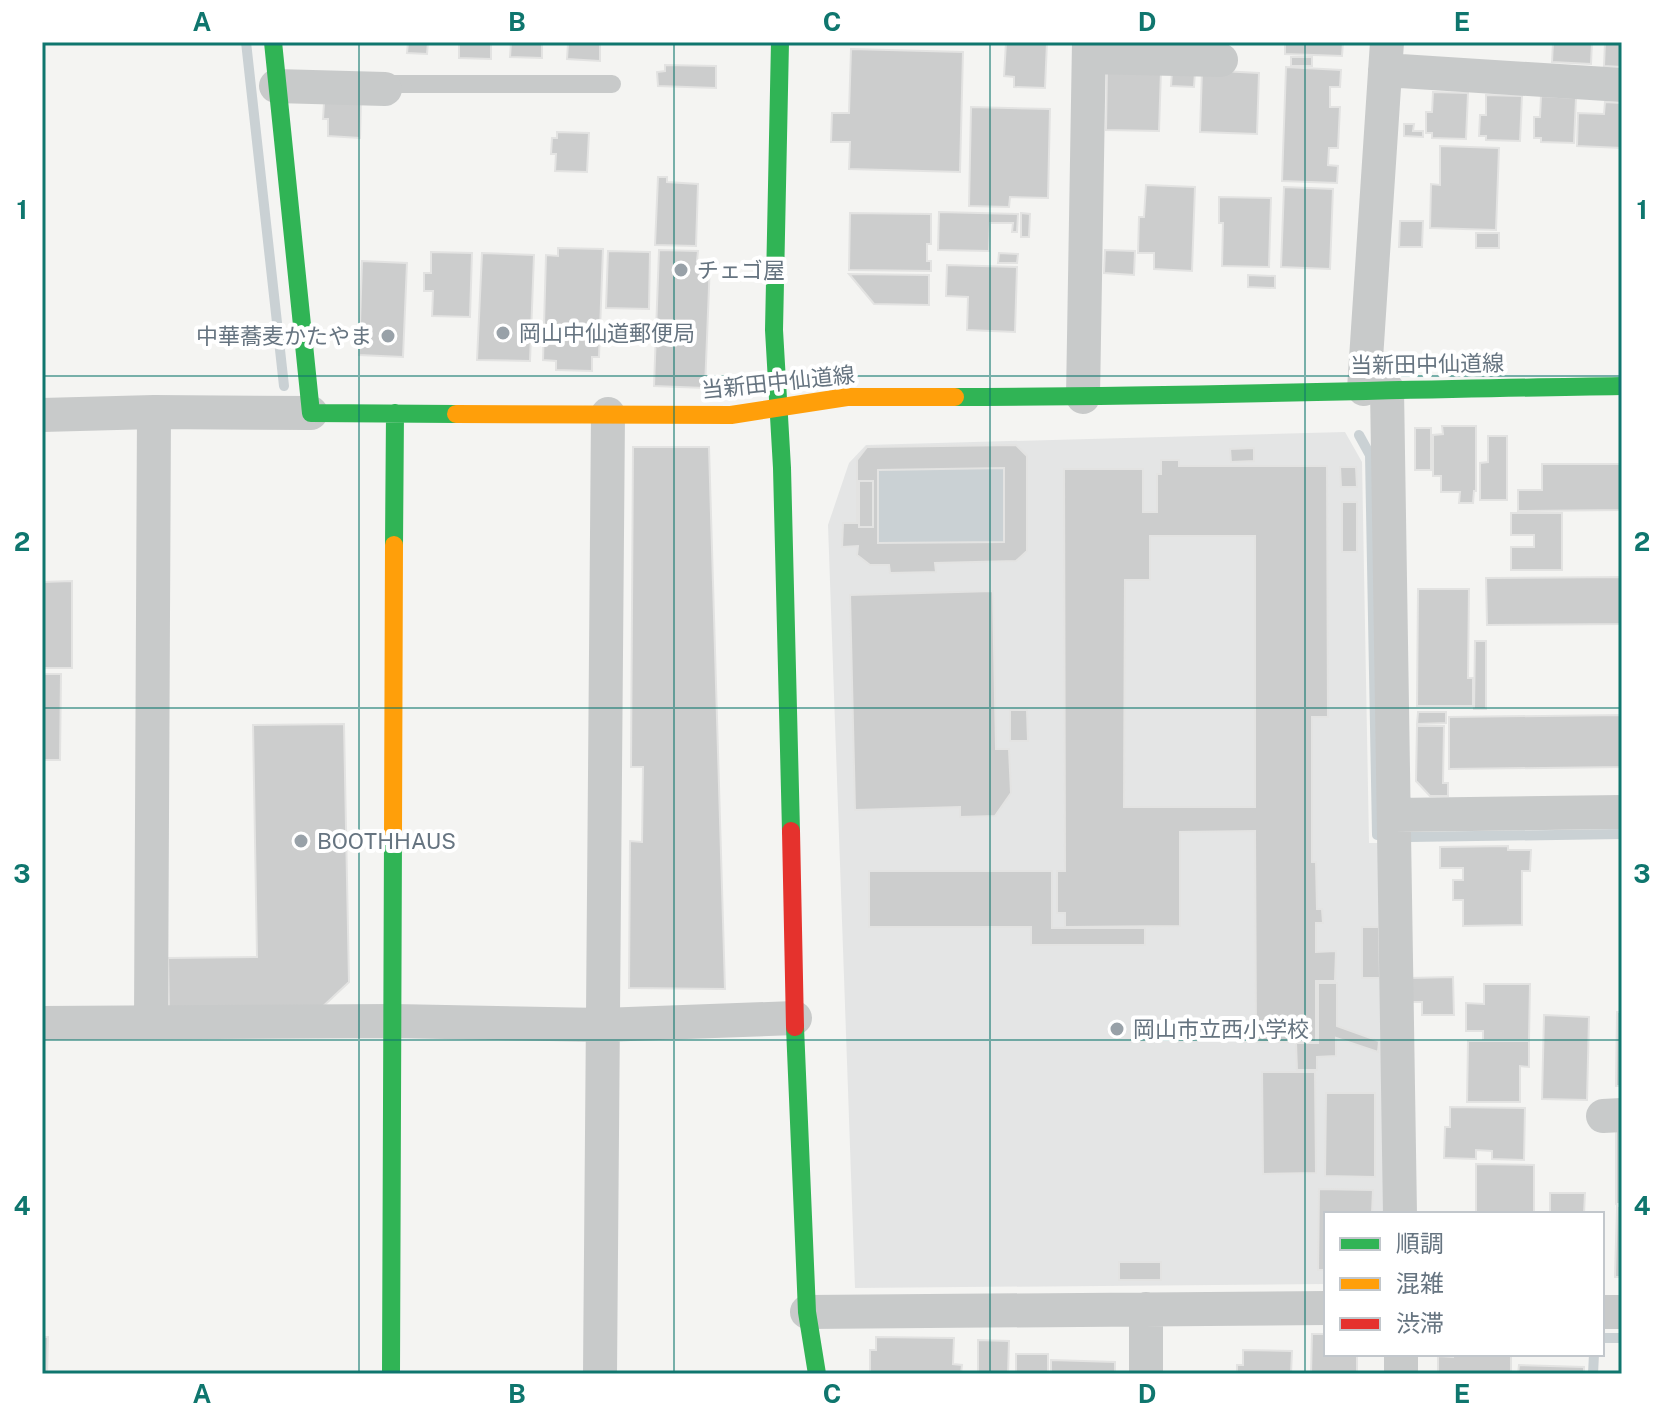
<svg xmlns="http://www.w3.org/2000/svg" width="1664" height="1416" viewBox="0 0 1664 1416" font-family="'Public Sans','Noto Sans JP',sans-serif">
<rect width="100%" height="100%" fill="#f4f4f2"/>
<path fill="#e4e5e5" d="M1345,432L1362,462L1369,843H1386L1390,1214H1326V1284L855,1288L828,525L849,463L866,445Z"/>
<path fill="#cad1d4" d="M1004,468V542L878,543V470Z"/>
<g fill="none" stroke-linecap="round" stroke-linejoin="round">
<path stroke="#cad1d4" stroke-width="10" d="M246,42L284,386
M1359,435L1370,455L1377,835H1381
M1410,837L1622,834
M1602,1338H1622
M1593,1374L1594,1354"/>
</g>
<path fill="#cccdcd" stroke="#e3e3e2" stroke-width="2" fill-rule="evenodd" d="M408,42H428L427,54L407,53Z
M459,42H491V59L459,58Z
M511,42H542V58L510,57Z
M563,42H600V61L567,59L568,43Z
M1006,42H1047L1045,88L1014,87V77L1004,76Z
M1285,42H1343L1342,56L1285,54Z
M1553,42H1592L1591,64L1552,62Z
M1605,42H1622V67L1604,66Z
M851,49L963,52L960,172L849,169L850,142H831L832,113H849Z
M1291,57H1312V66H1291Z
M665,65L716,66V88L658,86L657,72L665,71Z
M1286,67L1341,70L1340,87H1330V107H1340L1338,148H1329L1328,165L1338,166L1337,183L1282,181Z
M1107,68L1161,70L1159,131L1106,130Z
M1202,70L1259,73L1257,134L1200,132Z
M1172,71L1195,72L1194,87L1171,86Z
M1433,92L1468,93L1466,139L1432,138V133H1426V112H1432Z
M1486,95L1522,96L1520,141L1486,140V136H1479L1480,115H1486Z
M1541,96L1576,98L1574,143L1541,142V138H1534V117H1540Z
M361,98L360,138L328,136V119H323L324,103Z
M1605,102L1622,103V148L1577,146L1578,113L1604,114Z
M971,107L1050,109L1048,198L1010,197L1009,207L969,206Z
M1404,124H1414L1413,131H1423V137L1404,136Z
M557,132L589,133L587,172L555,171L556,154H551L552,138H557Z
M1440,146L1499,148L1496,230L1430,228L1431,184L1440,185Z
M658,177H667V182L698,184L696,246L655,245Z
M1146,185L1195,187L1192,271L1154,269V253H1138L1139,217H1144Z
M1284,187L1333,189L1330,269L1281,267Z
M1219,197L1271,198L1269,267L1222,266L1223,223H1219Z
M939,212L1018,214L1017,232H1012L1013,223H990L989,251L938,250Z
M850,213L931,214V244H927V261H931V271L849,270Z
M1021,213L1030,214L1029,237H1021Z
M1400,221H1423L1422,247H1399Z
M1476,233H1499V248H1476Z
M558,248L603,249L599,357H592V371L556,370V361L543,360L546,255L558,256Z
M659,250L698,251L697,261L710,262L705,388L654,386Z
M1105,250L1135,251L1134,275L1104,273Z
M608,251L650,252L649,309L606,308Z
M431,252L472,253L470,317L432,316L433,291H424V273H431Z
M482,253L534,255L530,361L477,360Z
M999,253L1018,254L1017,263H998Z
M362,261L407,263L403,357L359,355Z
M947,265L1017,267L1015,332L967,330L968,297L946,296Z
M849,274L929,275V305L874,304Z
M1248,275L1275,276V288L1248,287Z
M1442,426H1476V491H1474L1473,503H1459L1460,492H1441V476H1433V435L1443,434Z
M1415,428H1431V470H1415Z
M1488,436H1507V500H1480V463L1488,462Z
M1016,445L1027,456V551L1016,561L935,563L936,572L890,573L889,565H870L857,555L858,546L842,547L843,523H857V460L867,447ZM1004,468V542L878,543V470ZM859,481H873V527H859Z
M633,447H709L725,989L629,988L630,841L642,842L643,767H631Z
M1254,448V461L1231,462L1230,449Z
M1161,460H1179V466H1327L1328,717H1312V862H1316L1317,909H1322L1323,923H1316V952L1336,951L1335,981H1316V1042H1256L1255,831L1180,832V926L1065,927V913H1057V871H1065L1064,469H1143V512H1157V474H1161ZM1150,536H1255V807H1124L1125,580H1150Z
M1542,464H1622V510L1518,511V490H1542Z
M1340,467H1356L1357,487H1341Z
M859,481H873V527H859Z
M1342,502H1357V552H1342Z
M1511,513H1562V570H1511V547H1534V535H1511Z
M1622,577V624L1487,625L1486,578Z
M72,581V668H42V582Z
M1418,589H1469L1468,678H1473V706H1417Z
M993,591L996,749H1009L1011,793L995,816L960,817V807L855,810L850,595Z
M1475,641H1486V709H1474Z
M42,674H61L60,760H42Z
M1010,710H1027L1028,741H1010Z
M1418,712H1446V723L1417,724Z
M1621,715L1622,767L1449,769V717Z
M344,724L349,982L318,1011L169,1013L168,958L257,957L253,725Z
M1417,726H1444L1443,783H1448V796H1430L1416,781Z
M1508,846V850H1531L1530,871H1522V925L1463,926V900H1453V880H1463V868H1440V847Z
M869,871H1052V928H1145V945H1031V927H869Z
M1362,927H1379L1380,978H1362Z
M1453,977L1454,1015H1422V1002H1410L1409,978Z
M1318,983H1337V1026L1379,1041L1378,1052L1336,1038V1056L1317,1057V1070H1297L1296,1043H1318Z
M1484,984H1530L1529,1040H1483V1031H1466V1003L1484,1004Z
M1617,1012H1622V1086H1616Z
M1544,1015L1589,1017L1587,1100L1542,1099Z
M1468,1041H1529V1067L1520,1066V1102H1467Z
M1262,1072H1315L1316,1173L1263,1174Z
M1326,1093H1375V1177L1325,1176Z
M1450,1107L1525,1108L1524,1160L1492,1159V1151L1476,1150V1159L1444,1158L1445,1127H1450Z
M1616,1130H1622V1204H1616Z
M1476,1164L1534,1165V1214H1476Z
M1319,1189L1373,1190L1372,1214H1326V1270H1318Z
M1550,1193H1585L1584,1214H1550Z
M1617,1206H1622V1277H1615Z
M1119,1262H1161V1280H1119Z
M1312,1334H1326V1354H1357V1374H1311Z
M42,1337H48L47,1374H42Z
M876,1337L954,1338L953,1364L962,1365L961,1374H870V1350H876Z
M978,1340L1009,1341L1008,1374H978Z
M1243,1350L1292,1351L1291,1374H1296H1237V1365H1243Z
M1016,1354H1048V1374H1016Z
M1453,1354H1511V1374H1438V1356L1453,1357Z
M1051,1360L1115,1362V1374H1051Z
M1519,1365L1584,1367V1374H1518Z"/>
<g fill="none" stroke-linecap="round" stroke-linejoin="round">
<path stroke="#c8caca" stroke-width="18" d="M385,89L394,84H612"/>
<path stroke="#c8caca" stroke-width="34" d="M1089,57L1221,60
M1385,70L1622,85
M276,86L385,89
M1364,389L1387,42
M1387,389L1400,1214
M1083,397L1089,42
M42,415L154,412L311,413
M1395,815L1622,812
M151,1020L154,412
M42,1023L394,1021L602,1025L795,1018
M1603,1116L1622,1115
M807,1312L1326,1308
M1602,1312H1622
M600,1374L608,414
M1146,1374V1309
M1401,1374V1354"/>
<path stroke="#30b455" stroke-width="18" d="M273,42L311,413L456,414
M780,42L774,330L782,468L791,831
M955,397C1177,397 1400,389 1622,386
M394,545L395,413
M795,1027L807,1312L817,1374
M391,1374L393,835"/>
<path stroke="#ff9f0a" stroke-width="18" d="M456,414L731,415L847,397H955
M393,835L394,545"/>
<path stroke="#e5322d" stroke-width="18" d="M791,831L795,1027"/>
</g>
<path fill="none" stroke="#0f766e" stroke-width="2" stroke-opacity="0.55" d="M359,42V1374M674,42V1374M990,42V1374M1305,42V1374M42,376H1622M42,708H1622M42,1040H1622"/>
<g fill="#98a1a8" stroke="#fff" stroke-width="3">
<circle cx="681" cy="270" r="8"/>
<circle cx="503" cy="333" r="8"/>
<circle cx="388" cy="336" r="8"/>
<circle cx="301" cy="841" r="8"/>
<circle cx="1117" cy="1029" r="8"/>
</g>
<g text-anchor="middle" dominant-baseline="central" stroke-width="8" stroke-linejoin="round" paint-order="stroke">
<g font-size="22" fill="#667480" stroke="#fff" text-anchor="start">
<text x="697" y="270">チェゴ屋</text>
<text x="519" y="333">岡山中仙道郵便局</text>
<text x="372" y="336" text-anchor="end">中華蕎麦かたやま</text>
<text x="317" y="841">BOOTHHAUS</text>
<text x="1133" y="1029">岡山市立西小学校</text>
</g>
<g font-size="22" fill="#667480" stroke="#fff">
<text transform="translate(1427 364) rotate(-1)">当新田中仙道線</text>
<text transform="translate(778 382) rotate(-6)">当新田中仙道線</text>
</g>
</g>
<rect width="1664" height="1416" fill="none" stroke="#ffffff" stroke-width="88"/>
<rect x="1324" y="1212" width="280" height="144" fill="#ffffff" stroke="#c2c7cc" stroke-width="2"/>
<rect x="1340" y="1238" width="40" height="12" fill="#30b455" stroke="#c2c7cc" stroke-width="2"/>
<text x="1396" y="1252" font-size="24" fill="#667480">順調</text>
<rect x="1340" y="1278" width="40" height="12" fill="#ff9f0a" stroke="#c2c7cc" stroke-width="2"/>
<text x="1396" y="1292" font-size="24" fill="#667480">混雑</text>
<rect x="1340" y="1318" width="40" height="12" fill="#e5322d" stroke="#c2c7cc" stroke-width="2"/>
<text x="1396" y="1332" font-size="24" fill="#667480">渋滞</text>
<rect x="44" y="44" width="1576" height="1328" fill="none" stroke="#0f766e" stroke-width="3"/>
<g font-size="26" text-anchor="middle" font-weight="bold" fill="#0f766e">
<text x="202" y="31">A</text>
<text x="517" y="31">B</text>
<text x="832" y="31">C</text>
<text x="1147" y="31">D</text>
<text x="1462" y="31">E</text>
<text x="22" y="219">1</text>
<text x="1642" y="219">1</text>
<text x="22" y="551">2</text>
<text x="1642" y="551">2</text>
<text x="22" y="883">3</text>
<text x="1642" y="883">3</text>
<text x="22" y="1215">4</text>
<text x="1642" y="1215">4</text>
<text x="202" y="1403">A</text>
<text x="517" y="1403">B</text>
<text x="832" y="1403">C</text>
<text x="1147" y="1403">D</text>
<text x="1462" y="1403">E</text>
</g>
</svg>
